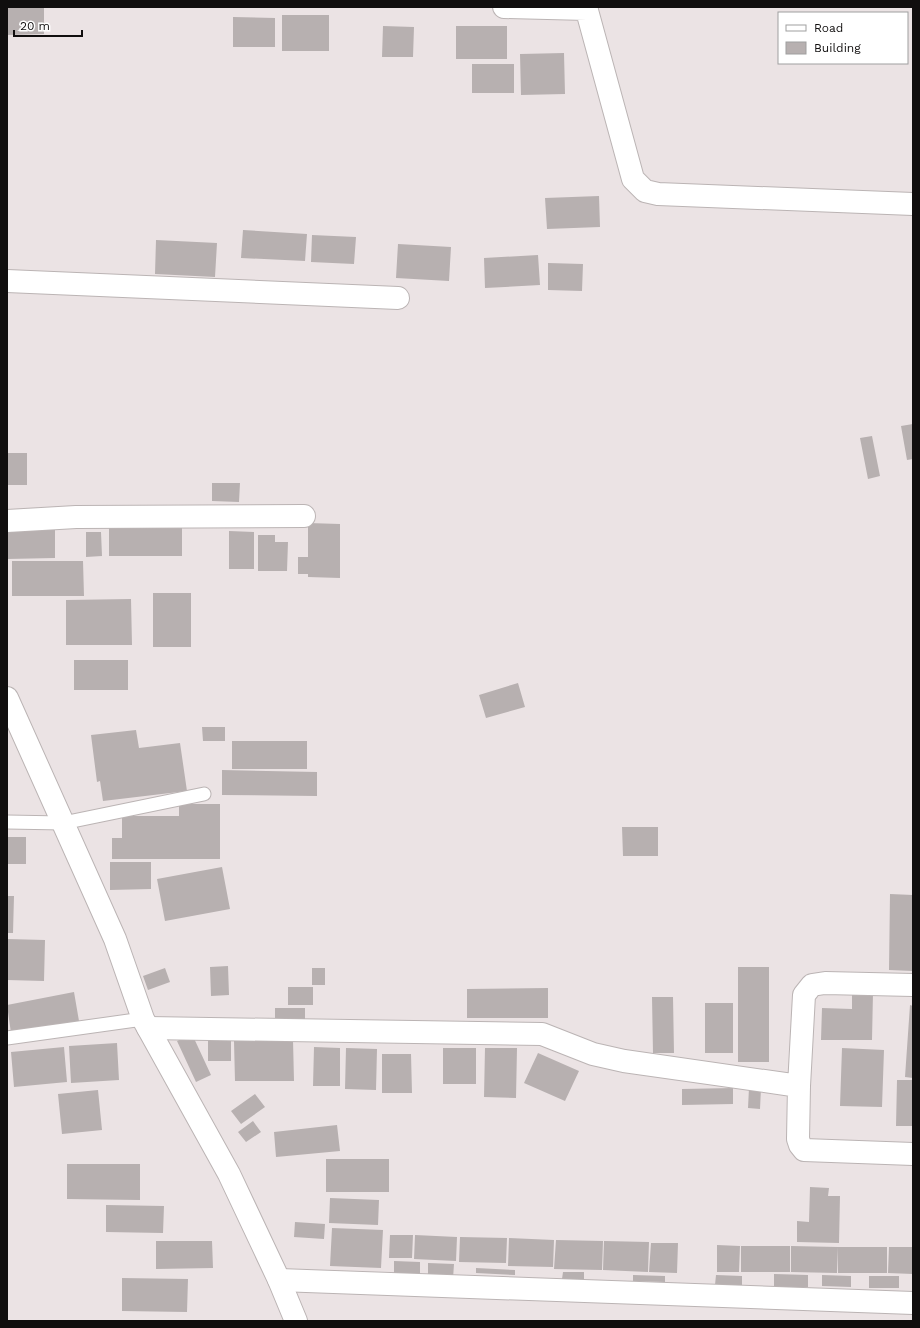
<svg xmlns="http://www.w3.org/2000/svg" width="920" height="1328" viewBox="0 0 920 1328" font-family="'Work Sans',sans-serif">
<rect width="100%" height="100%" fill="#ebe3e4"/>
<path fill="#b7b0b0" d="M7,7H44V34L7,35Z
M282,15H329V51H282Z
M233,17L275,18V47H233Z
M383,26L414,27L413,57H382Z
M456,26H507V59H456Z
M564,53L565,94L521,95L520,54Z
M472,64H514V93H472Z
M599,196L600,227L547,229L545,198Z
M243,230L307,234L305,261L241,258Z
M312,235L356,237L354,264L311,262Z
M156,240L217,243L215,277L155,274Z
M398,244L451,247L449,281L396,278Z
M538,255L540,285L485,288L484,258Z
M548,263L583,264L582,291L548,290Z
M913,424V459L907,460L901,426Z
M872,436L880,476L868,479L860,438Z
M7,453H27V485H7Z
M212,483H240L239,502L212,501Z
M109,522H182V556H109Z
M308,523L340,524V578L308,577V574H298V557H308Z
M55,524V558L7,559V525Z
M229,531L254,532V569H229Z
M86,532H101L102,556L86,557Z
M258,535H275V542H288L287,571H258Z
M12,561H83L84,596H12Z
M153,593H191V647H153Z
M131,599L132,645H66V600Z
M74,660H128V690H74Z
M518,683L525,707L486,718L479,695Z
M202,727H225V741H203Z
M136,730L139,748L180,743L187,791L103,801L100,781L97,782L91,735Z
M232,741H307V769H232Z
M222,770L317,772V796L222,795Z
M179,804H220V859H112V838H122V816H179Z
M622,827H658V856H623Z
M7,837H26V864H7Z
M110,862H151V889L110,890Z
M222,867L230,909L165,921L157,879Z
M890,894L913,895V971L889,970Z
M7,896H14L13,933H7Z
M7,939L45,940L44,981L7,980Z
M228,966L229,995L211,996L210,967Z
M738,967H769V1062H738Z
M165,968L170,982L148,990L143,976Z
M312,968H325V985H312Z
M288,987H313V1005H288Z
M548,988V1018H467V989Z
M74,992L79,1021L11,1033L7,1005Z
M852,993H873L872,1040H821L822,1008L852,1009Z
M652,997H673L674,1053H653Z
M705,1003H733V1053H705Z
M910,1005L913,1006V1078L905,1077Z
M275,1008H305V1021H275Z
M192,1034L211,1075L196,1082L177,1041Z
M208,1039H231V1061H208Z
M293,1040L294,1081H235L234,1041Z
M117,1043L119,1080L71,1083L69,1046Z
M64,1047L67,1082L14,1087L11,1052Z
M314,1047L340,1048V1086H313Z
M346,1048L377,1049L376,1090L345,1089Z
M443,1048H476V1084H443Z
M485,1048H517L516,1098L484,1097Z
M842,1048L884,1050L882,1107L840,1106Z
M538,1053L579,1071L565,1101L524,1083Z
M382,1054H411L412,1093H382Z
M897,1080H913V1126H896Z
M733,1088V1104L682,1105V1089Z
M749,1088H761L760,1109L748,1108Z
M98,1090L102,1130L62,1134L58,1094Z
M255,1094L265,1107L241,1124L231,1111Z
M253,1121L261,1132L246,1142L238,1132Z
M337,1125L340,1151L276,1157L274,1132Z
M326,1159H389V1192H326Z
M67,1164H140V1200L67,1199Z
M810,1187L829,1188L828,1196H840L839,1243L797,1242V1221L809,1222Z
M330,1198L379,1200L378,1225L329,1223Z
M106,1205L164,1206L163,1233L106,1232Z
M295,1222L325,1224L324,1239L294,1237Z
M332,1228L383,1230L381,1268L330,1266Z
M390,1235H413L412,1258H389Z
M415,1235L457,1237L456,1261L414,1259Z
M460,1237L507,1238L506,1263L459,1262Z
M509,1238L554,1240L553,1267L508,1266Z
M556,1240L603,1241L602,1270L554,1269Z
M156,1241H212L213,1268L156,1269Z
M604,1241L649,1242L648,1272L603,1270Z
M651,1243H678L677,1273L649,1272Z
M717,1245L740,1246L739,1272H717Z
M741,1246H790V1272H741Z
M791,1246L838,1247L837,1273L791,1272Z
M838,1247H887V1273H838Z
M889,1247H913V1274L888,1273Z
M394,1261L420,1262V1276L394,1275Z
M428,1263L454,1264L453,1279L428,1278Z
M476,1268L515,1270V1275L476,1273Z
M563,1272H584V1279H562Z
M774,1274L808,1275V1287H774Z
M633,1275L665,1276V1282L633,1281Z
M716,1275L742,1276V1286L715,1285Z
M822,1275L851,1276V1287L822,1286Z
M869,1276H899V1288H869Z
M122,1278L188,1279L187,1312L122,1311Z"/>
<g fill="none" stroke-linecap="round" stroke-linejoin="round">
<defs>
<path id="lane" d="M7,822L63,823L204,794
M7,1038L143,1019"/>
<path id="street" d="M504,7L587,9
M586,7L633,179L645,191L658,194L913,204
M7,281L398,298
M7,521L76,517L304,516
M913,985L825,983L812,985L804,995L799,1086L798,1139L800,1145L804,1150L913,1154
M148,1028L542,1034L593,1054L624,1061L799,1086
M279,1280L913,1303"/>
<path id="primary" d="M7,698L115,939L143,1019L229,1174L279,1280L296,1321"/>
</defs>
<use href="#lane" stroke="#bbb4b4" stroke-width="15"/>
<use href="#street" stroke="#bbb4b4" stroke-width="24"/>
<use href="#primary" stroke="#bbb4b4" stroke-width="24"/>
<use href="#lane" stroke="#fff" stroke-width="13"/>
<use href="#street" stroke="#fff" stroke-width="22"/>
<use href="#primary" stroke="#fff" stroke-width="22"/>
</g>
<rect width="920" height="1328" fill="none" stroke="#100e0e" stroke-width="16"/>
<rect x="778" y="12" width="130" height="52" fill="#ffffff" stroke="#9f9f9f"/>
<rect x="786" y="25" width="20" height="6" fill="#ffffff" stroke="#9f9f9f"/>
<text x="814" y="32" font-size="12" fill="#100e0e">Road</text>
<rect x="786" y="42" width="20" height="12" fill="#b7b0b0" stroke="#9f9f9f"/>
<text x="814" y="52" font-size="12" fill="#100e0e">Building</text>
<path d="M14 30v6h68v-6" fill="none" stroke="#100e0e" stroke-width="2"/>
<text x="20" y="30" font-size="12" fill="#100e0e" stroke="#ffffff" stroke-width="3" paint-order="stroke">20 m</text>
</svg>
